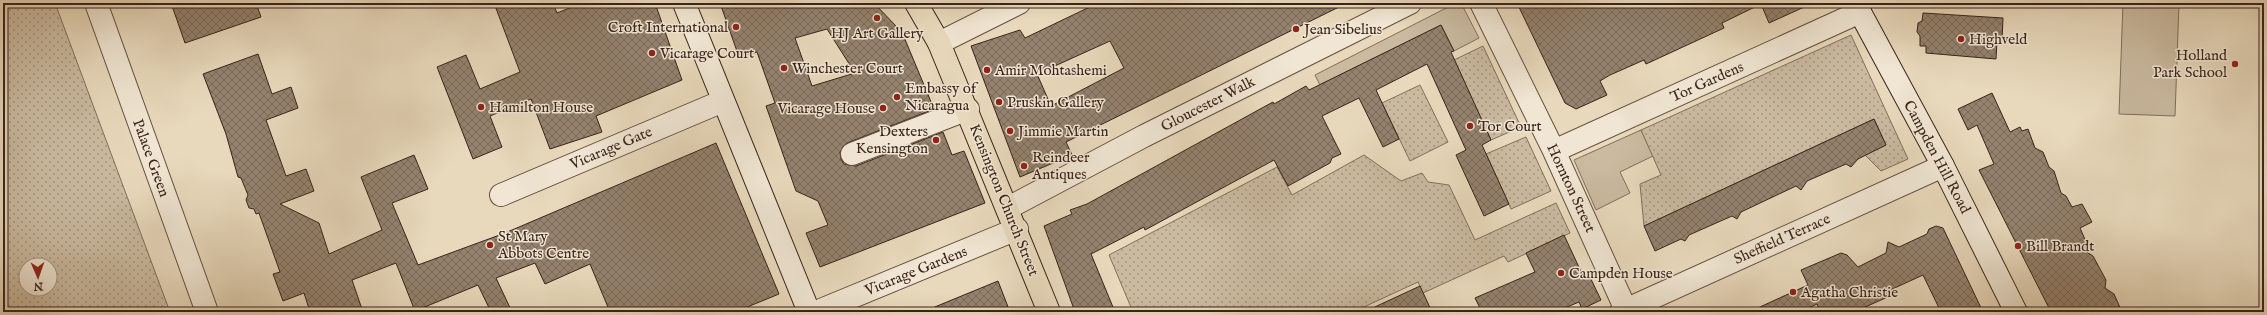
<svg xmlns="http://www.w3.org/2000/svg" width="2267" height="315" viewBox="0 0 2267 315" font-family="'IM FELL English',serif">
<defs>
<pattern id="garden-dots" width="8" height="8" patternUnits="userSpaceOnUse"><rect width="8" height="8" fill="#cabaa0"/><path d="M2 2h.1M6 6h.1" fill="none" stroke="#a59782" stroke-width="1.8" stroke-linecap="round"/></pattern>
<pattern id="building-cross-hatch" width="8" height="8" patternUnits="userSpaceOnUse"><rect width="8" height="8" fill="#94826e"/><path d="M0 0l8 8M0 8l8-8" fill="none" stroke="#7a6a5a"/></pattern>
</defs>
<rect width="100%" height="100%" fill="#e8d9bc"/>
<filter id="stains"><feTurbulence type="fractalNoise" baseFrequency=".005" numOctaves="4"/><feColorMatrix values="0 0 0 0 .2 0 0 0 0 .09 0 0 0 0 .02 0 0 0 .5 -.17"/></filter>
<radialGradient id="worn" r=".72"><stop offset=".6" stop-color="#630" stop-opacity="0"/><stop offset="1" stop-color="#630" stop-opacity=".3"/></radialGradient>
<path fill="#cabaa0" stroke="#826e5d" d="M1456,3H1461L1479,38L1454,51L1441,25L1320,85L1315,75Z
M2123,3H2179L2175,116L2119,114Z
M1641,130L1653,156L1620,172L1630,193L1596,210L1574,160Z"/>
<path fill="url(#garden-dots)" stroke="#826e5d" fill-rule="evenodd" d="M3,3H55L170,312H3ZM26,265H50V289H26Z
M1851,35L1908,159L1881,171L1865,155L1886,145L1874,119L1644,226L1640,184L1661,175L1641,130Z
M1483,46L1521,127L1491,140L1454,60Z
M1420,85L1448,142L1410,161L1382,103Z
M1526,137L1551,191L1511,209L1486,154Z
M1364,155L1401,181L1422,173L1428,182L1449,185L1475,240L1556,203L1570,233L1508,262L1504,256L1423,293L1418,282L1353,312H1133L1109,255L1277,167L1292,195Z"/>
<path fill="url(#building-cross-hatch)" stroke="#3a231a" fill-rule="evenodd" d="M171,3H256L261,17L185,43Z
M494,3H553L557,13L582,3H655L682,80L596,116L602,132L550,149L531,99L490,116L502,147L473,159L437,67L466,55L480,89L520,72Z
M720,3H747L749,8L762,3H874L895,25L904,37L934,109L847,143L840,152L841,159L844,164L856,166L943,132L952,155L964,151L985,203L820,267L806,233L828,225L818,201L796,191L766,106L775,103L757,52L739,57ZM827,29L855,73L812,86L795,38Z
M1098,3H1347L1066,142L1072,155L1020,177L971,46L1020,30L1025,38ZM1110,41L1124,68L1051,106L1037,74Z
M1517,3H1813L1769,23L1761,4L1722,23L1724,28L1646,64L1644,60L1610,75L1600,81L1607,95L1576,109L1565,103Z
M1923,13L2003,18L2002,41H1997L1996,59L1926,53V46H1920V36L1917,32L1918,23L1922,21Z
M1441,25L1454,51L1451,52L1491,140L1482,145L1509,204L1484,216L1456,155L1466,150L1427,64L1376,90L1399,139L1383,147L1359,98L1322,116L1341,154L1332,158L1330,163L1288,186L1274,160L1145,230L1144,227L1091,254L1115,312H1075L1044,226L1072,214L1070,210L1087,204L1273,102L1274,104L1306,86L1309,90Z
M258,54L272,94L291,87L298,108L266,120L286,176L306,169L314,191L280,204L319,223L329,254L382,230L361,177L414,155L428,189L392,203L418,265L505,233L716,143L779,294L735,312H610L590,264L545,284L535,263L496,278L512,312H491L478,285L415,311L396,263L352,280L363,312H310L304,293L283,301L273,274L280,272L259,213L256,214L254,209L249,208L246,200L248,195L241,178L238,177L226,134L203,74Z
M1992,93L2010,132L2020,127L2022,131L2028,129L2035,148L2043,152L2049,167L2054,171L2061,193L2066,196L2072,207L2082,204L2092,222L2080,228L2087,244L2085,251L2093,256L2106,280L2105,288L2114,294L2122,312H2051L1979,170L1994,164L1977,125L1968,130L1958,109Z
M1874,119L1886,145L1858,159L1851,167L1846,164L1807,181L1801,190L1796,186L1741,212L1737,219L1732,216L1689,235L1685,241L1681,239L1655,251L1644,226Z
M1936,226L1943,228L1983,312H1941L1923,275L1888,291L1890,296L1854,312H1820L1817,304L1800,312H1749L1808,285L1801,270L1841,253L1847,255L1858,267L1886,253L1888,242L1899,247L1927,234L1929,229Z
M1564,235L1584,278L1589,275L1601,300L1582,309L1579,302L1555,312H1482L1475,298L1535,272L1526,253Z
M998,281L1010,312H925V311Z
M1420,286L1432,312H1364Z"/>
<g fill="none" stroke-linecap="round" stroke-linejoin="round">
<defs>
<path id="street" d="M96,3L207,312
M1481,3L1554,151L1626,310
M939,43L1019,3
M1554,151L1860,12
M852,154L968,109
M501,195L723,101
M1008,208L1144,136L1410,3
M816,312L1017,229
M1621,312L1943,166"/>
<path id="secondary" d="M684,3L809,312
M1855,3L1943,166L2016,312"/>
<path id="primary" d="M916,3L939,43L1049,312"/>
</defs>
<use href="#street" stroke="#665042" stroke-width="24"/>
<use href="#secondary" stroke="#3a231a" stroke-width="24"/>
<use href="#primary" stroke="#3a231a" stroke-width="24"/>
<use href="#street" stroke="#f0e6d3" stroke-width="22"/>
<use href="#secondary" stroke="#f0e6d3" stroke-width="22"/>
<use href="#primary" stroke="#e8d9bc" stroke-width="22"/>
</g>
<g fill="#8f2418" stroke="#f0e6d3" stroke-width="1.5">
<circle cx="877" cy="18" r="4"/>
<circle cx="736" cy="27" r="4"/>
<circle cx="1296" cy="29" r="4"/>
<circle cx="1961" cy="39" r="4"/>
<circle cx="652" cy="53" r="4"/>
<circle cx="2235" cy="64" r="4"/>
<circle cx="784" cy="68" r="4"/>
<circle cx="987" cy="70" r="4"/>
<circle cx="897" cy="97" r="4"/>
<circle cx="999" cy="102" r="4"/>
<circle cx="481" cy="107" r="4"/>
<circle cx="883" cy="108" r="4"/>
<circle cx="1470" cy="126" r="4"/>
<circle cx="1010" cy="131" r="4"/>
<circle cx="936" cy="140" r="4"/>
<circle cx="1024" cy="166" r="4"/>
<circle cx="490" cy="245" r="4"/>
<circle cx="2018" cy="246" r="4"/>
<circle cx="1561" cy="273" r="4"/>
<circle cx="1793" cy="292" r="4"/>
</g>
<g text-anchor="middle" dominant-baseline="central" stroke-width="3" stroke-linejoin="round" paint-order="stroke">
<g font-size="15" fill="#3a231a" stroke="#f0e6d3" text-anchor="start">
<text x="728" y="27" text-anchor="end">Croft International</text>
<text x="1304" y="29">Jean Sibelius</text>
<text x="877" y="33" text-anchor="middle">HJ Art Gallery</text>
<text x="1969" y="39">Highveld</text>
<text x="660" y="53">Vicarage Court</text>
<text x="2227" y="55" text-anchor="end">Holland<tspan x="2227" dy="17">Park School</tspan></text>
<text x="792" y="68">Winchester Court</text>
<text x="995" y="70">Amir Mohtashemi</text>
<text x="905" y="88">Embassy of<tspan x="905" dy="17">Nicaragua</tspan></text>
<text x="1007" y="102">Pruskin Gallery</text>
<text x="489" y="107">Hamilton House</text>
<text x="875" y="108" text-anchor="end">Vicarage House</text>
<text x="1478" y="126">Tor Court</text>
<text x="928" y="131" text-anchor="end">Dexters<tspan x="928" dy="17">Kensington</tspan></text>
<text x="1018" y="131">Jimmie Martin</text>
<text x="1032" y="157">Reindeer<tspan x="1032" dy="17">Antiques</tspan></text>
<text x="498" y="236">St Mary<tspan x="498" dy="17">Abbots Centre</tspan></text>
<text x="2026" y="246">Bill Brandt</text>
<text x="1569" y="273">Campden House</text>
<text x="1801" y="292">Agatha Christie</text>
</g>
<g font-size="15" fill="#3a231a" stroke="#f0e6d3">
<text transform="translate(1707 82) rotate(-24)">Tor Gardens</text>
<text transform="translate(1208 104) rotate(-27)">Gloucester Walk</text>
<text transform="translate(611 148) rotate(-23)">Vicarage Gate</text>
<text transform="translate(1937 157) rotate(62)">Campden Hill Road</text>
<text transform="translate(151 158) rotate(70)">Palace Green</text>
<text transform="translate(1571 188) rotate(65)">Hornton Street</text>
<text transform="translate(1004 200) rotate(68)">Kensington Church Street</text>
<text transform="translate(1782 239) rotate(-24)">Sheffield Terrace</text>
<text transform="translate(916 271) rotate(-22)">Vicarage Gardens</text>
</g>
</g>
<rect width="2267" height="315" fill="none" stroke="#e8d9bc" stroke-width="16"/>
<rect x="4" y="4" width="2259" height="307" fill="none" stroke="#3a231a" stroke-width="2"/>
<rect x="8" y="8" width="2251" height="299" fill="none" stroke="#3a231a"/>
<g transform="translate(38 277) rotate(178)"><circle r="19" fill="#f0e6d3" stroke="#a79889"/>
<path d="M0-3L7 15L0 10L-7 15Z" fill="#8f2418"/>
<text y="-6" font-size="11" font-weight="bold" text-anchor="middle" fill="#3a231a">N</text>
</g>
<rect width="100%" height="100%" filter="url(#stains)"/>
<rect width="100%" height="100%" fill="url(#worn)"/>
</svg>
